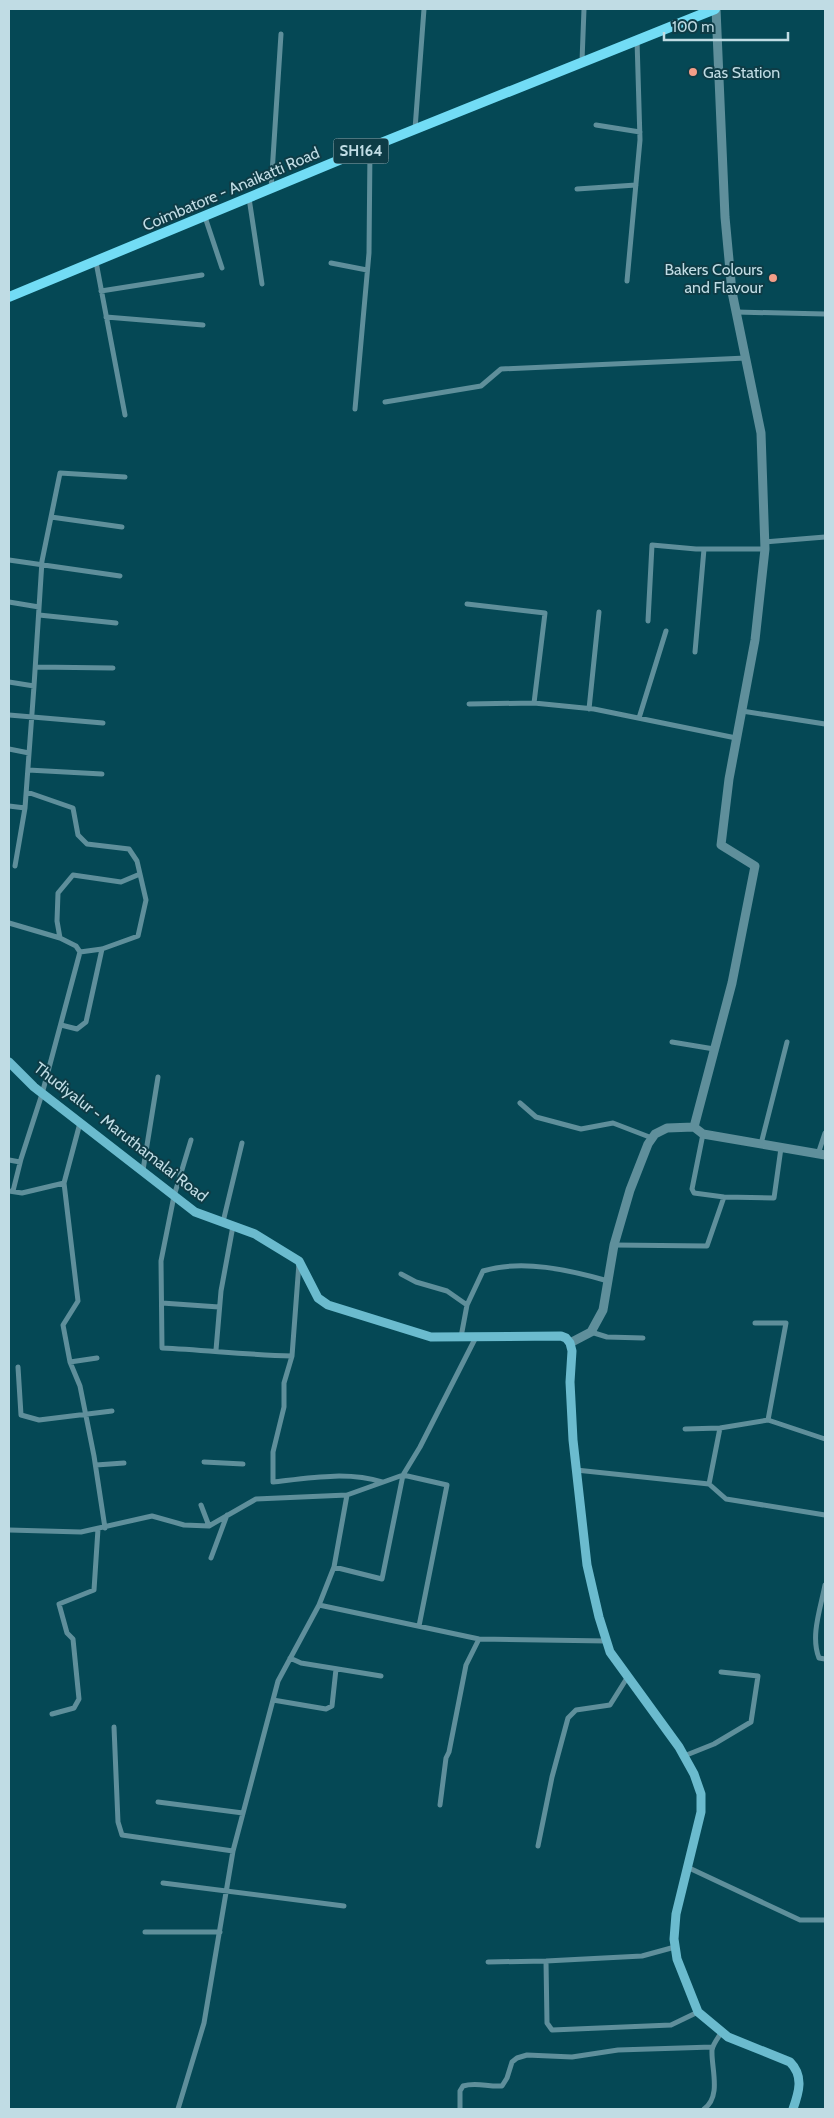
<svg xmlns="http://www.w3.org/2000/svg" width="834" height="2118" viewBox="0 0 834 2118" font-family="Cabin,sans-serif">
<rect width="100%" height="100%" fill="#054855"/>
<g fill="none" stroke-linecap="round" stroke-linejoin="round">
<path stroke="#5f8f9b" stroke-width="5" d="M582,61L584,9
M596,125L640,132
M415,129L424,9
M271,189L281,34
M577,189L636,185
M249,198L262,284
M205,217L222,268
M96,262L125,415
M331,263L367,270
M627,281L640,140L637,40
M101,291L202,275
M736,312L825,314
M106,317L203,325
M385,402L481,386L501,369L746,358
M355,409L369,253L370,148
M51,517L122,527
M764,542L825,537
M9,560L120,576
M9,602L39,607
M467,604L545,613L534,703
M39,615L116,623
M648,621L652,545L696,549H765
M695,652L704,549
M36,667L113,668
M9,682L34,686L42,561L60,473L125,477
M469,704L534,703L594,709L736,738
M589,709L599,612
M742,711L825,724
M9,715L103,723
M639,718L666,631
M9,749L29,753
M28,770L102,774
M27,792L73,808L78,835L87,844L129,849L137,861L146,900L138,936L102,949L80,952
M9,806L25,808
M15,866L25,808L34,686
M9,923L60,938L76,946L80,952L42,1094L21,1159L13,1191
M60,938L57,921L58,893L73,875L121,882L140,874
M61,1025L77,1029L86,1022L102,949
M672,1042L714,1049
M520,1103L536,1117L581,1129L613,1123L652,1138
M80,1123L64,1183L78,1301L63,1325L70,1362L80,1386L94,1456L105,1528
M703,1134L692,1189L694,1193L724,1197L774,1198L781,1148
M191,1140L174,1196L161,1261L162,1348C206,1350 248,1355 292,1356
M761,1144L787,1042
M818,1154L825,1133
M9,1160L20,1162
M143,1170L158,1077
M9,1191L22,1193L64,1183
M223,1222L242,1143
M614,1245L707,1246L724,1197
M299,1263L292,1356L284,1383V1407L273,1452V1482C308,1478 348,1471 382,1482
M401,1274L416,1282L447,1291L467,1305
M162,1303L219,1307
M755,1323H786L768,1420
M591,1332L607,1337L643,1338
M461,1337L467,1305L483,1271C522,1259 570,1270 608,1281
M216,1350L221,1291L233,1226
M70,1362L97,1358
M18,1367L21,1415L39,1420L112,1411
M685,1429L720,1428L768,1420L825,1439
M204,1462L243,1464
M96,1465L124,1463
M576,1470L709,1484L726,1499L825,1515
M709,1484L720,1428
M201,1505L209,1526
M9,1530L81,1532L152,1516L184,1525L209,1526L256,1499L347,1495L403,1475L420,1447L476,1337
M211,1558L227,1515
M334,1567L382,1579L403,1475L447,1485L419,1626
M825,1585C821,1607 810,1636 819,1658L825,1659
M319,1605L479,1639L607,1641
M290,1658L301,1663L381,1676
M273,1700L326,1709L332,1706L336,1669
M52,1714L74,1708L79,1699L73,1639L67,1633L59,1604L94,1590L98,1529
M114,1727L118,1822L122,1835L233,1851
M684,1756L714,1744L751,1722L758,1676L721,1672
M158,1802L243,1813
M440,1805L446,1758L449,1752L466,1665L479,1639
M538,1846L552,1777L568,1718L576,1710L610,1705L627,1678
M687,1867L800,1920H825
M163,1883L344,1906
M145,1932H220
M546,1961L547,2023L552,2030L671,2025L698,2012
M488,1962L546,1961L642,1956L675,1947
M178,2109L204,2023L233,1851L278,1681L319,1605L334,1567L347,1495
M460,2109V2091L463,2086C476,2082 488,2087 502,2086L507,2078L512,2062L517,2058L527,2055L572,2057L618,2050L712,2047
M704,2109C722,2096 711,2068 712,2050C713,2044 718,2038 721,2033"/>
<path stroke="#5f8f9b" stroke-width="9" d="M694,1127L732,983L755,866L721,845L729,779L755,640L765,549L761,433L732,292L725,217L716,9
M694,1127L703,1134L825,1155
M570,1343L591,1332L603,1310L614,1245L630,1190L648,1144L655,1134L667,1128L694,1127"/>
<path stroke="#6bbbce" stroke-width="9" d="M9,1062L34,1087L195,1212L255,1234L299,1261L318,1298L328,1305L431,1337L561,1336L566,1338L570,1343L572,1351L570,1382L573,1440L587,1565L599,1617L610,1652L679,1747L694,1774L701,1794V1812L676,1914L674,1939L677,1959L698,2012L728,2037L790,2062C804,2076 799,2092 793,2109"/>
<path stroke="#72dcf5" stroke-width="10" d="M9,297L361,151L715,9"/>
</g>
<g fill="#f49e88" stroke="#0e3c46" stroke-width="2">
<circle cx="693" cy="72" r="5"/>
<circle cx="773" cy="278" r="5"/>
</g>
<g text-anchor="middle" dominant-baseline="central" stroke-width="4" stroke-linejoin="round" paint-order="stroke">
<rect fill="#0e3c46" stroke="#8bacb5" stroke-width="1" x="333.5" y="138.5" width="55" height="25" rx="4"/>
<g font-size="15" font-weight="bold" fill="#c0dce4">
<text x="361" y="151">SH164</text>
</g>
<g font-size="16" fill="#c0dce4" stroke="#0e3c46" text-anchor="start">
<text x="703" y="72">Gas Station</text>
<text x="763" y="269" text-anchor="end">Bakers Colours<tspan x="763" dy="18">and Flavour</tspan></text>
</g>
<g font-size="16" fill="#c0dce4" stroke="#0e3c46">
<text transform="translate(231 189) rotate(-23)">Coimbatore - Anaikatti Road</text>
<text transform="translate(121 1132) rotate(38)">Thudiyalur - Maruthamalai Road</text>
</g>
</g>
<rect width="834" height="2118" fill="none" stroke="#c0dce4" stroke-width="20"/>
<path d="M664 32v8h124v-8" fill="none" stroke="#c0dce4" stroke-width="2.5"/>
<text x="672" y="32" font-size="15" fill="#c0dce4" stroke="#0e3c46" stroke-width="4" paint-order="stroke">100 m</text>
</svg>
